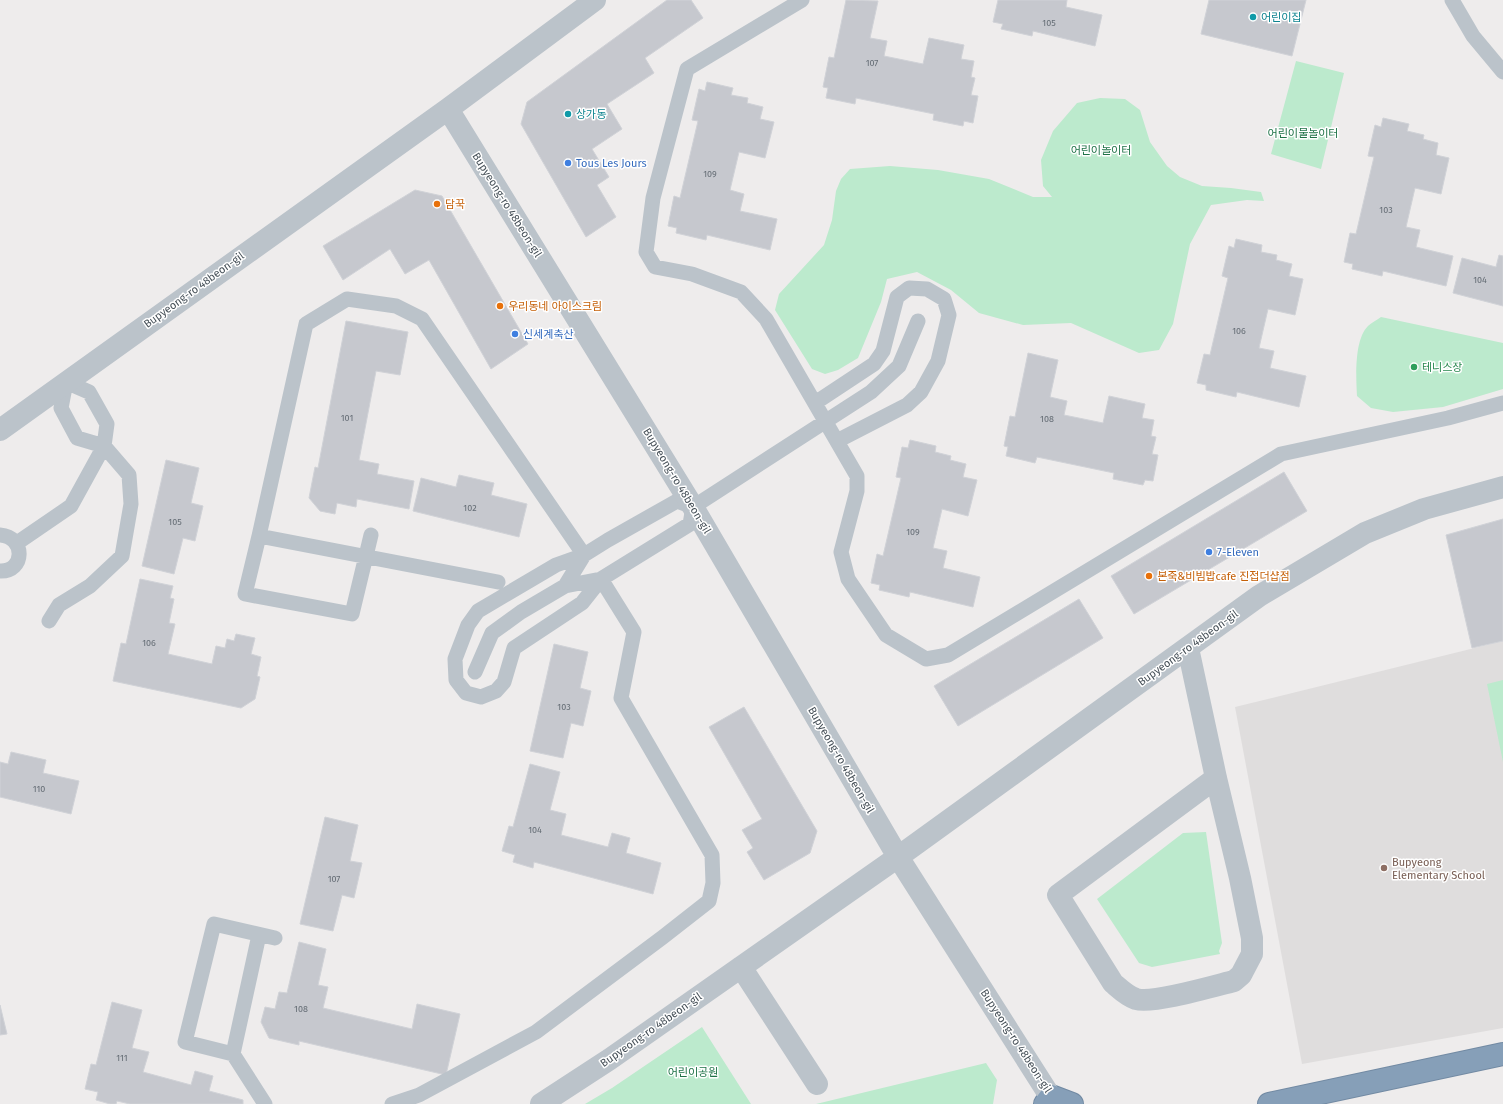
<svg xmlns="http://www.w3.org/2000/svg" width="1503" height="1104" viewBox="0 0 1503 1104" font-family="'Fira Sans','Noto Sans KR',sans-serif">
<rect width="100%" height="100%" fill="#eeecec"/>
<path fill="#dfdddd" d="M1503,641V1028L1302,1064L1235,707Z"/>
<path fill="#bceacd" d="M1296,61L1344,73L1321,169L1271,154Z
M1100,98L1125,99L1140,110L1150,142L1167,166L1180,177L1202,186L1231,188L1261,192L1264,201L1247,200L1211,205L1190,244L1173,324L1159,350L1139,353L1071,323L1023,325L979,313L951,290L917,272L887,279L881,302L858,358L838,370L825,374L812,369L775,310L779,294L824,245L832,220L836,191L841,179L850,169L890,166L938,170L989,179L1033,197H1052L1043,186L1041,160L1053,131L1077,103Z
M1381,317L1503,343V389L1443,407L1393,412L1371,408L1357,396C1356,377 1354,340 1368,326C1371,323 1377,320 1381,317Z
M1503,680V762L1487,684Z
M1206,832L1222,943L1219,951L1220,954L1152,967L1139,963L1097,899L1183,833Z
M702,1027L751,1104H585L612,1088Z
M986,1063L997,1080L993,1104H816Z"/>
<path fill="#c6c8ce" stroke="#d0d2d7" d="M667,0H691L703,18L645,58L654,73L607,104L622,129L592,149L609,177L597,185L616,217L586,237L521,124L527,102Z
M846,0L878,1L870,38L887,41L884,56L923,64L929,38L964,45L961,59L974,61L971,77L975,78L971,95L978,96L973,123L964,121L963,126L933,120L934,114L856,98L855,104L826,98L828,88L823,87L829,57L834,58Z
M998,0H1067L1066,7L1102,15L1095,46L1033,31L1032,36L1001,29L1003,24L993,22Z
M1209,0H1306L1292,56L1201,34Z
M707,82L733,88L731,95L748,98L747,103L763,107L760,119L774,122L765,158L739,152L730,190L744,194L740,211L777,219L770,250L707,235L706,240L676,233L677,228L668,226L674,196L680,198L698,121L692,120L699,89L705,91Z
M1383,118L1409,124L1407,131L1424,135L1423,139L1438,143L1436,155L1449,158L1441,194L1415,188L1406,227L1420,230L1416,247L1453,256L1446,286L1383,271L1382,276L1352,269L1353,264L1344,262L1350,233L1356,234L1374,157L1368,156L1375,125L1381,127Z
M415,190L442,196L528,344L491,369L429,260L405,274L390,249L343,280L323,246Z
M1236,239L1262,245L1261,252L1277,255L1276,260L1292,264L1289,276L1303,279L1295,315L1268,309L1259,348L1274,351L1270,368L1306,376L1299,407L1237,392L1236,397L1206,390V385L1197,383L1204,354L1210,355L1228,278L1222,276L1229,246L1234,248Z
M1499,255L1503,256V306L1453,293L1462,258L1496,267Z
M346,321L408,332L400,375L376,371L359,460L379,464L377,474L414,481L409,509L357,499L356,507L337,503L335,514L320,511L309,498L315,467L318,468Z
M1028,353L1058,360L1050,397L1067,401L1064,415L1103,423L1109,396L1145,404L1142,418L1154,420L1151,436L1156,437L1152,454L1158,455L1153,481L1145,480L1143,485L1113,479L1114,473L1037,457L1035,463L1006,456L1008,447L1004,446L1010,416L1015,417Z
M910,440L936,446L935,452L951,456L950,460L966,464L963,477L977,480L968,516L942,509L933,548L947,551L943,568L980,577L973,607L910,592L909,597L879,590L880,585L871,583L877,554L883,556L901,478L896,477L902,447L908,448Z
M166,460L199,468L191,503L203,506L195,541L183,538L174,574L142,566Z
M1284,472L1307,511L1134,614L1111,576Z
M459,475L494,483L491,495L527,504L519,537L413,511L421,478L456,487Z
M1503,519V641L1472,648L1446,535Z
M140,579L173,586L170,598L174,599L169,623L175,624L168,654L212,664L216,646L225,648L227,639L234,641L236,634L255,638L251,654L261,657L257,676L260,677L255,699L241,708L113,681L121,643L126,644Z
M1079,599L1103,638L958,726L934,686Z
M554,644L588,652L580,688L591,691L583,726L571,723L563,758L530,751Z
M744,707L817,831L810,853L764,880L747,852L753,848L742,830L762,819L709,727Z
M11,752L46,760L43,773L79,781L71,814L0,797V762L8,764Z
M530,764L560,772L550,810L566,814L561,835L608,847L612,833L630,838L626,853L661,863L653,894L534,862L533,868L513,862L515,855L502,851L509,826L513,827Z
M325,817L358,825L350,861L362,863L354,898L342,895L333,931L300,924Z
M299,942L326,949L318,985L328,987L323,1008L412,1029L417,1004L460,1014L446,1075L299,1041V1045L269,1038L261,1022L265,1007L275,1009L279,992L287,993Z
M112,1002L142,1010L132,1048L149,1052L143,1072L191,1085L195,1071L213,1076L209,1091L243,1100V1104H130L117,1101L116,1104H110L96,1100L98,1092L85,1089L91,1064L96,1065Z
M0,1005L7,1034L0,1035Z"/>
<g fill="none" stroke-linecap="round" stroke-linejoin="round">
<defs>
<path id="highway" d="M1045,1104L1051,1096L1072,1104
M1269,1104L1503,1054"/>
</defs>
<use href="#highway" stroke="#728aa3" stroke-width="24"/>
<path stroke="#bbc3ca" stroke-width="15" d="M802,0L687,69L653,198L646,252L655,267L692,274L741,292L766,319L857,476V491L841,552L848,579L886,635L926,659L948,655L1281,454L1448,418L1503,403
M1452,0L1473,36L1503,72
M815,403L874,364L883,351L897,297L909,288L927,289L944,299L949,315L938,361L921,392L907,405L837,441
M0,535C26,537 25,572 0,571
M259,536L245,594L352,614L371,535
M17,543L71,506L104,446L107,424L89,392L66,382L61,408L77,438L104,446L129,475L131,504L122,556L90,586L59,605L49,621
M565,586L584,555L608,540L677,501L693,507
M475,672L492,633L521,612L565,586L601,579L690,524L693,507L871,392L899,366L918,321
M233,1054L259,935
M265,1104L233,1054L185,1042L214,924L275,938
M392,1104L419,1095L536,1032L663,937L709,901L713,883L712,855L621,698L634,632L601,579L582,603L514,648L504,682L496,691L481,697L466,693L456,680L455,659L468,625L478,611L556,565L584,555L422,319L396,306L347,299L306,324L259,536L498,582"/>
<path stroke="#bbc3ca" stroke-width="22" d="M448,109L693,507L898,857L1055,1104
M0,430L448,109L595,0
M1188,648L1216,778L1240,878L1252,938V954L1241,975L1234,981C1214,986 1153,1004 1136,999C1127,996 1120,989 1113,983L1058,895L1216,778
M741,967L817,1084
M541,1104L610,1059L898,857L1259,596L1365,533L1424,509L1503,487"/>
<use href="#highway" stroke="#869fb8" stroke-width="22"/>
</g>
<g fill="#0f9aa8" stroke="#fff" stroke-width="1.5">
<circle cx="1253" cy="17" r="4"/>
<circle cx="568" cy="114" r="4"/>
</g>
<g fill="#3f7fe0" stroke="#fff" stroke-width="1.5">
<circle cx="568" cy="163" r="4"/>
<circle cx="515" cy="334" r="4"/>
<circle cx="1209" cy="552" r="4"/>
</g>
<g fill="#e8710a" stroke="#fff" stroke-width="1.5">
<circle cx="437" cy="204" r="4"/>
<circle cx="500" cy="306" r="4"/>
<circle cx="1149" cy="576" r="4"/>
</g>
<circle fill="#2e9e5b" stroke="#fff" stroke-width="1.5" cx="1414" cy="367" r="4"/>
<circle fill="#8d6e63" stroke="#fff" stroke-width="1.5" cx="1384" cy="868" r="4"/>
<g text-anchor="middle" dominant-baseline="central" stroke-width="3" stroke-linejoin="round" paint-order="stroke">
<g font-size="9" fill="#656d75">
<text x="1049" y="23">105</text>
<text x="872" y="63">107</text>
<text x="710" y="174">109</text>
<text x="1386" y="210">103</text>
<text x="1480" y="280">104</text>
<text x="1239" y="331">106</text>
<text x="347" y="418">101</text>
<text x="1047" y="419">108</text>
<text x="470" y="508">102</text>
<text x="175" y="522">105</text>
<text x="913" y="532">109</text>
<text x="149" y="643">106</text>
<text x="564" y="707">103</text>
<text x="39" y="789">110</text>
<text x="535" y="830">104</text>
<text x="334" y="879">107</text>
<text x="301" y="1009">108</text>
<text x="122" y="1058">111</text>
</g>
<g font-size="11" fill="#0d838f" stroke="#fff" text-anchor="start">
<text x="1261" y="17">어린이집</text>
<text x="576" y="114">상가동</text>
</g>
<g font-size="11" fill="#1d7246" stroke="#fff">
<text x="1303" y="133">어린이물놀이터</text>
<text x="1101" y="150">어린이놀이터</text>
<text x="693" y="1072">어린이공원</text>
</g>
<g font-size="11" fill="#366cbe" stroke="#fff" text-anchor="start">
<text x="576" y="163">Tous Les Jours</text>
<text x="523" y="334">신세계축산</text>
<text x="1217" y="552">7-Eleven</text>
</g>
<g font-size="11" fill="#c56008" stroke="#fff" text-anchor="start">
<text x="445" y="204">담꾹</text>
<text x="508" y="306">우리동네 아이스크림</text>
<text x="1157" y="576">본죽&amp;비빔밥cafe 진접더샵점</text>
</g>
<g font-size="11" fill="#454f57" stroke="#fff">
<text transform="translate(507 205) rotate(58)">Bupyeong-ro 48beon-gil</text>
<text transform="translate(194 290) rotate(-36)">Bupyeong-ro 48beon-gil</text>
<text transform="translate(677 481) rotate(59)">Bupyeong-ro 48beon-gil</text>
<text transform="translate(1188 648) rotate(-36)">Bupyeong-ro 48beon-gil</text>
<text transform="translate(841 760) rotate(60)">Bupyeong-ro 48beon-gil</text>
<text transform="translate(651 1030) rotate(-35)">Bupyeong-ro 48beon-gil</text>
<text transform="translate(1016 1041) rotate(57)">Bupyeong-ro 48beon-gil</text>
</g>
<g font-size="11" fill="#27864d" stroke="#fff" text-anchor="start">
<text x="1422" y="367">테니스장</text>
</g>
<g font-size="11" fill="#785e54" stroke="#fff" text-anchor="start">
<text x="1392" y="862">Bupyeong<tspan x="1392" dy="13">Elementary School</tspan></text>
</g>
</g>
</svg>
